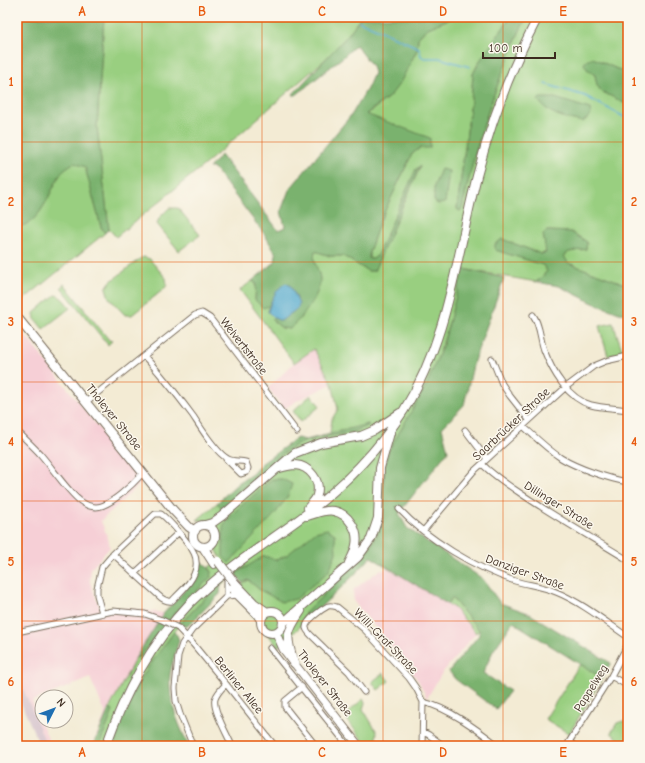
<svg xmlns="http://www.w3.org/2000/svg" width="645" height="763" viewBox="0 0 645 763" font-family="'Comic Neue',sans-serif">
<rect width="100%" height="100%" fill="#fbf7ec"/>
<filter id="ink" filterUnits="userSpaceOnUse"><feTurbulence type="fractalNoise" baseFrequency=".025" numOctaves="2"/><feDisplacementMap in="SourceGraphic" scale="8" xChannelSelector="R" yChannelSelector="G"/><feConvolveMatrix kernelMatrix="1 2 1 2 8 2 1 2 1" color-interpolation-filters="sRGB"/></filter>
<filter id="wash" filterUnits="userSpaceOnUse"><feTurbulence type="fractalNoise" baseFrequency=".012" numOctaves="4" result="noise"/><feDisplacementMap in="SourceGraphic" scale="16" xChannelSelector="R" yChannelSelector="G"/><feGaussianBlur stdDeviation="0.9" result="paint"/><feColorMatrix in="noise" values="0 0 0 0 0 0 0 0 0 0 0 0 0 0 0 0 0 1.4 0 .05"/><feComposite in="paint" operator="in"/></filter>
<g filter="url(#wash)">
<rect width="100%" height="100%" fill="#f3ebd4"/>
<path fill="#f6cfd6" d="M17,325L142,482L101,521L108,538L110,547L91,569L90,582L101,611L128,608L164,613L138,653L99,730L93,746H92L104,717L105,712L90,678L32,701L51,746H47L17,674Z
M314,348L332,384L298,400L284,409L268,388L294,363Z
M387,568L436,596L454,608L476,633L442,673L427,698L419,682L403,660L354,602L353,590L381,569L382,571Z"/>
<path fill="#d1bdc9" d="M17,674L47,746H40L17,694Z"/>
<path fill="#99cf80" stroke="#6a7c4f" d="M104,17H361L347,36L329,56L209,161L116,237L109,229L97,127Z
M453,17H511L479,62L473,74L471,101L457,208L459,211L462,209C473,158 487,107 508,59C514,45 519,30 527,17H628V74L593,58L587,69L595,75L597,85L601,91L628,105V285L568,263L564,256L569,252L586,249L587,242L571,232L547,231L543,234L546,252L541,254L502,239L496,250L543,265L547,271L542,277L536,282L463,269C452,314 441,358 420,399L383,491V518L377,536L366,553L305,613L301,626L278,647L233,591L248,580L260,590L287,555L277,560L271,558L241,569L209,594L180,624L152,662L134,691L122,719L112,746H99L112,709H109L136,657H140C161,627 185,602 211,577L212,572L209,567L221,559L215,547L218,534L214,526L207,521L197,520L217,503L222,508L282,454L298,444L318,438L354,432L368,424L355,428L330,433L332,419L338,409L332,384L314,349L294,363L240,290L252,281L256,283L255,300L263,307L269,306L268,312L274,318L272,320L282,328L290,329L320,278L313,259L315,251L330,256H343L368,271H374L420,167L416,169L377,256L373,259H369V252L380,221L412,154L420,148L366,114L370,112L390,96L417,50L418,38L426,29Z
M74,162L85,167L101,227L105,233L17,305V219L22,225C43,220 51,187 62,172C65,168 70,165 74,162Z
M169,208H178L200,235L179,251L157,224L159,218Z
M144,257L150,259L152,262L166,278L167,285L164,289L132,315H125L109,298L106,288L110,282L141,258Z
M64,284L110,341L111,340L112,341L108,345L61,287Z
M55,295C62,296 66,303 70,308L43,329L35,319L34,313Z
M613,323L623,352L608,356L599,326Z
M311,395L320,406L301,422L293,411Z
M452,598L479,630L476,633L454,608L447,604Z
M580,664L602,678L569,734L568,733L545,719Z
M383,673L389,681L378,690L372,682Z
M363,699L365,703L363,709L377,732L375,746H367L348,721V712Z
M623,721L628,724V746H615L619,739L611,733L617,723Z"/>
<path fill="#7ab26e" stroke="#5a6e46" d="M17,17H104L97,127L109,229L105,233L101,227L85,167L74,163C70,165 65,168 62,172C51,187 43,220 22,226L17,219V175L22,159L17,140V92H18L17,91Z
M361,17H453L426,29L418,38L417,50L400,83L390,96L366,114L430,138V148H420L412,154L380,221L369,252V259H373L377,256L416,169L420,166L374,271H368L343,256H330L315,251C312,263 319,268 320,279C320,297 302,317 290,329L282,328L272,320L274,318L281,321L298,308L297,298L289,284L272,299L269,306L263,308L255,300L256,283L252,281L275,262L276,254L265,235L214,168H209L221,155L278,230L285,227L281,211L289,190L352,114L368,87L374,73L372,66L356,45L343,57L296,95H292L347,36Z
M511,17H527C519,30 514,45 508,59C487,107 473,158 462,209L459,211L457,209L471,101L473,74L479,62Z
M593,58L628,74V105L601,91L597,85L595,75L587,69L584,64L586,61Z
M540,98H555L590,109L591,115L583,122C567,119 548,115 538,100Z
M441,169L449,171L445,203L438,204L434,201V186Z
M547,231L571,232L587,242L586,249L569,252L564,256L568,263L628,285V314L619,313L593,303L559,286L536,282L542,277L547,271L543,265L495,250V244L502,239L541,254L546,253L543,234Z
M463,269L504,278L474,361L464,405L442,428L448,451L399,513L407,528L483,579L500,603L528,613L611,663L602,678L513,622L493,651L483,673L510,691L496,709L455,679L449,671L479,635V630L452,598L447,604L371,557C349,582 324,603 301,626L305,613L366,553L377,536L383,518V491L385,465L389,450L426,386L444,342Z
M368,424L369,425L354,432L318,438L298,444L282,454L222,508L217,503L238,483L252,474L261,464L297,438L306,440Z
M272,479H282L292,484L288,496L275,514L229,563L223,557V527L233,513Z
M327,529L335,534L336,553L329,571L296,599L282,602L260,590L248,580L243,583L235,574L264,556L277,560L287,555L315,532Z
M203,562L212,572L211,577C185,602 161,627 140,657H136L164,613L193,581L196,576L201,563Z
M221,584L220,594L189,625L185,627L180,624L209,594Z
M174,632L177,635L179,640C176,651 172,663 170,674C168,699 178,724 189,746H112C119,728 125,709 134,691C145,670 160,651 174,632Z
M109,709H112L113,711L99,746H93Z"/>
<path fill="#51a9ce" stroke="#466a76" d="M286,283L291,286L299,304L298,308L281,321L274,318L268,312C270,302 276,288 286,283Z"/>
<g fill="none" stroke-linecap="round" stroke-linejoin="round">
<path stroke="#51a9ce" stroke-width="1.5" d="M359,21L419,48L421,56L424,58H439L470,67
M545,84L585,96L628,119"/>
</g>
</g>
<g filter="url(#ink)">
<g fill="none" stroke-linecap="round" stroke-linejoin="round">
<defs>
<path id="minor" d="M533,315C540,324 540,339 544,350C552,371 568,399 591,405C603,408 616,408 628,410
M144,356C162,375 178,396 193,416C201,428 216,453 228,459C233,462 240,460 246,462L248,468L247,472L241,474L226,459
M492,359L502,384L510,396L529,420
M86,402L195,315L202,313L210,318L297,432
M523,426C535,437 547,449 561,458C577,468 609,479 628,482
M465,430L487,459
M17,431C25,439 34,447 41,455C53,469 66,489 79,500C84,504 90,507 96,507C110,507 134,483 143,473
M482,464C495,477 511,487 526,497C559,519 594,539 628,560
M399,509C427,539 475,568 515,581C528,585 542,586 556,592C581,602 606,622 628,637
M424,530L473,472L566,387L594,366L606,361L628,356
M135,573L178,533
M227,596V581
M102,613L97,595V588L102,567L113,554L155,514H161C169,520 190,544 194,553C197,559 197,568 194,574C190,585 179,593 172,601C166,602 162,599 158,595L113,554
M178,628L193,644L226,684L275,746
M17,632L113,611L145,614L162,620
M270,648L348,746
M611,676L628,686
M226,684C222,688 217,693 215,699C212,710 228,735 232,746
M302,687L285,701V707L316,746
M364,692L349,672L314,638C311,635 307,632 306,628C305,621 322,609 328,606C331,605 334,606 337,607L364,629L409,678L416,688L423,702L422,746
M423,702C449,708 478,730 499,746
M423,732L429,735L444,746
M193,746L180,714L176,701L175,688L178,656L182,644L192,630L227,596L238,595
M575,746L569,742L611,676L628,644"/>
<path id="secondary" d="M276,633L283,649L359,746"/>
<path id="primary" d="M17,317L173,510L189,527L195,531
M193 536a11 11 0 1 1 22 0a11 11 0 1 1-22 0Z
M203,547L214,564
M234,582L254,603L267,612
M230,585L238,595L257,614L261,620
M261 622a11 11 0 1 1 22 0a11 11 0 1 1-22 0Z"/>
<path id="trunk" d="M279,468C284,467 290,465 295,465C310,466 321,481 317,495C316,500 311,504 308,508
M307,516C315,514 325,509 334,511C349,514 359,531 356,545C355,552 352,557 349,563
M205,525L212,523L222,516L295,453L321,443L361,436L375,430L400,413
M283,623L358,557L371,539L378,518L380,468L390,433
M294,663C286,637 285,634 301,611
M106,746C125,692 150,645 190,603C222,571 261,547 298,520C339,490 376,454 404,410C449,338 456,257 477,176C491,121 511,68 538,17"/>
</defs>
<use href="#minor" stroke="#7b6e5e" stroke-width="7"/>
<use href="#secondary" stroke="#7b6e5e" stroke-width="9"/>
<use href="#primary" stroke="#7b6e5e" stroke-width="10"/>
<use href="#trunk" stroke="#7b6e5e" stroke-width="10"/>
<use href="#minor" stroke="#fff" stroke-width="5"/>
<use href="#secondary" stroke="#fff" stroke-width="7"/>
<use href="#primary" stroke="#fff" stroke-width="8"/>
<use href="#trunk" stroke="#fff" stroke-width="8"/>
<defs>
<path id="minor-bridge" d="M162,620L178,628"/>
<path id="primary-bridge" d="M218,561L234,582"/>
</defs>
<use href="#minor-bridge" stroke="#7b6e5e" stroke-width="7" stroke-linecap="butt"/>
<use href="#primary-bridge" stroke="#7b6e5e" stroke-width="10" stroke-linecap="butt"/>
<use href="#minor-bridge" stroke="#fff" stroke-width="5"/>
<use href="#primary-bridge" stroke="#fff" stroke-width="8"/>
</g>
</g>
<path fill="none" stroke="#e8590c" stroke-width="1" stroke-opacity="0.55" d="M142,17V746M262,17V746M383,17V746M503,17V746M17,142H628M17,262H628M17,382H628M17,501H628M17,621H628"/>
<g text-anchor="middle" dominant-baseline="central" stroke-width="3" stroke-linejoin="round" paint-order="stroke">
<g font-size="12" fill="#3b2a1e" stroke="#fbf7ec">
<text transform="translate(244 346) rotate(52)">Welvertstraße</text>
<text transform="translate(114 417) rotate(51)">Tholeyer Straße</text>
<text transform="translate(511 424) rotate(-43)">Saarbrücker Straße</text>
<text transform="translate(559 505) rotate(32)">Dillinger Straße</text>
<text transform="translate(525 572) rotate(20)">Danziger Straße</text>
<text transform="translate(386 641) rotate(46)">Willi-Graf-Straße</text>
<text transform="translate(325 683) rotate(52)">Tholeyer Straße</text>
<text transform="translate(239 685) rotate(51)">Berliner Allee</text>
<text transform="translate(591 688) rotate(-58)">Pappelweg</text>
</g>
</g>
<rect width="645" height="763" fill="none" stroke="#fbf7ec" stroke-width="44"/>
<g transform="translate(54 709) rotate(48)"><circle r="19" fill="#fbf7ec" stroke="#aea59a"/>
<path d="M0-3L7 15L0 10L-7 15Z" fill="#1f6fb2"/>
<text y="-6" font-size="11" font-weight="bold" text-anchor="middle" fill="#3b2a1e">N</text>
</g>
<path d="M483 52v6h72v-6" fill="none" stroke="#3b2a1e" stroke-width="2"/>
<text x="489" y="52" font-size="12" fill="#3b2a1e" stroke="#fbf7ec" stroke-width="3" paint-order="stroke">100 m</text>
<rect x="22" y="22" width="601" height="719" fill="none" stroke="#e8590c" stroke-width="1.5"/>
<g font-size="13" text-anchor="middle" font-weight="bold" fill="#e8590c">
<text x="82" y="16">A</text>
<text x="202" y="16">B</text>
<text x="322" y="16">C</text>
<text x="443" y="16">D</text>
<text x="563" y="16">E</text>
<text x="11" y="86">1</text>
<text x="634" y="86">1</text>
<text x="11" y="206">2</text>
<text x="634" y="206">2</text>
<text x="11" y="326">3</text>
<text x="634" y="326">3</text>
<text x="11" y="446">4</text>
<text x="634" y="446">4</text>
<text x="11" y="566">5</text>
<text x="634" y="566">5</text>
<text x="11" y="686">6</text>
<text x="634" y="686">6</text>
<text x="82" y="757">A</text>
<text x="202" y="757">B</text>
<text x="322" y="757">C</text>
<text x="443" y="757">D</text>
<text x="563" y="757">E</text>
</g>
</svg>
